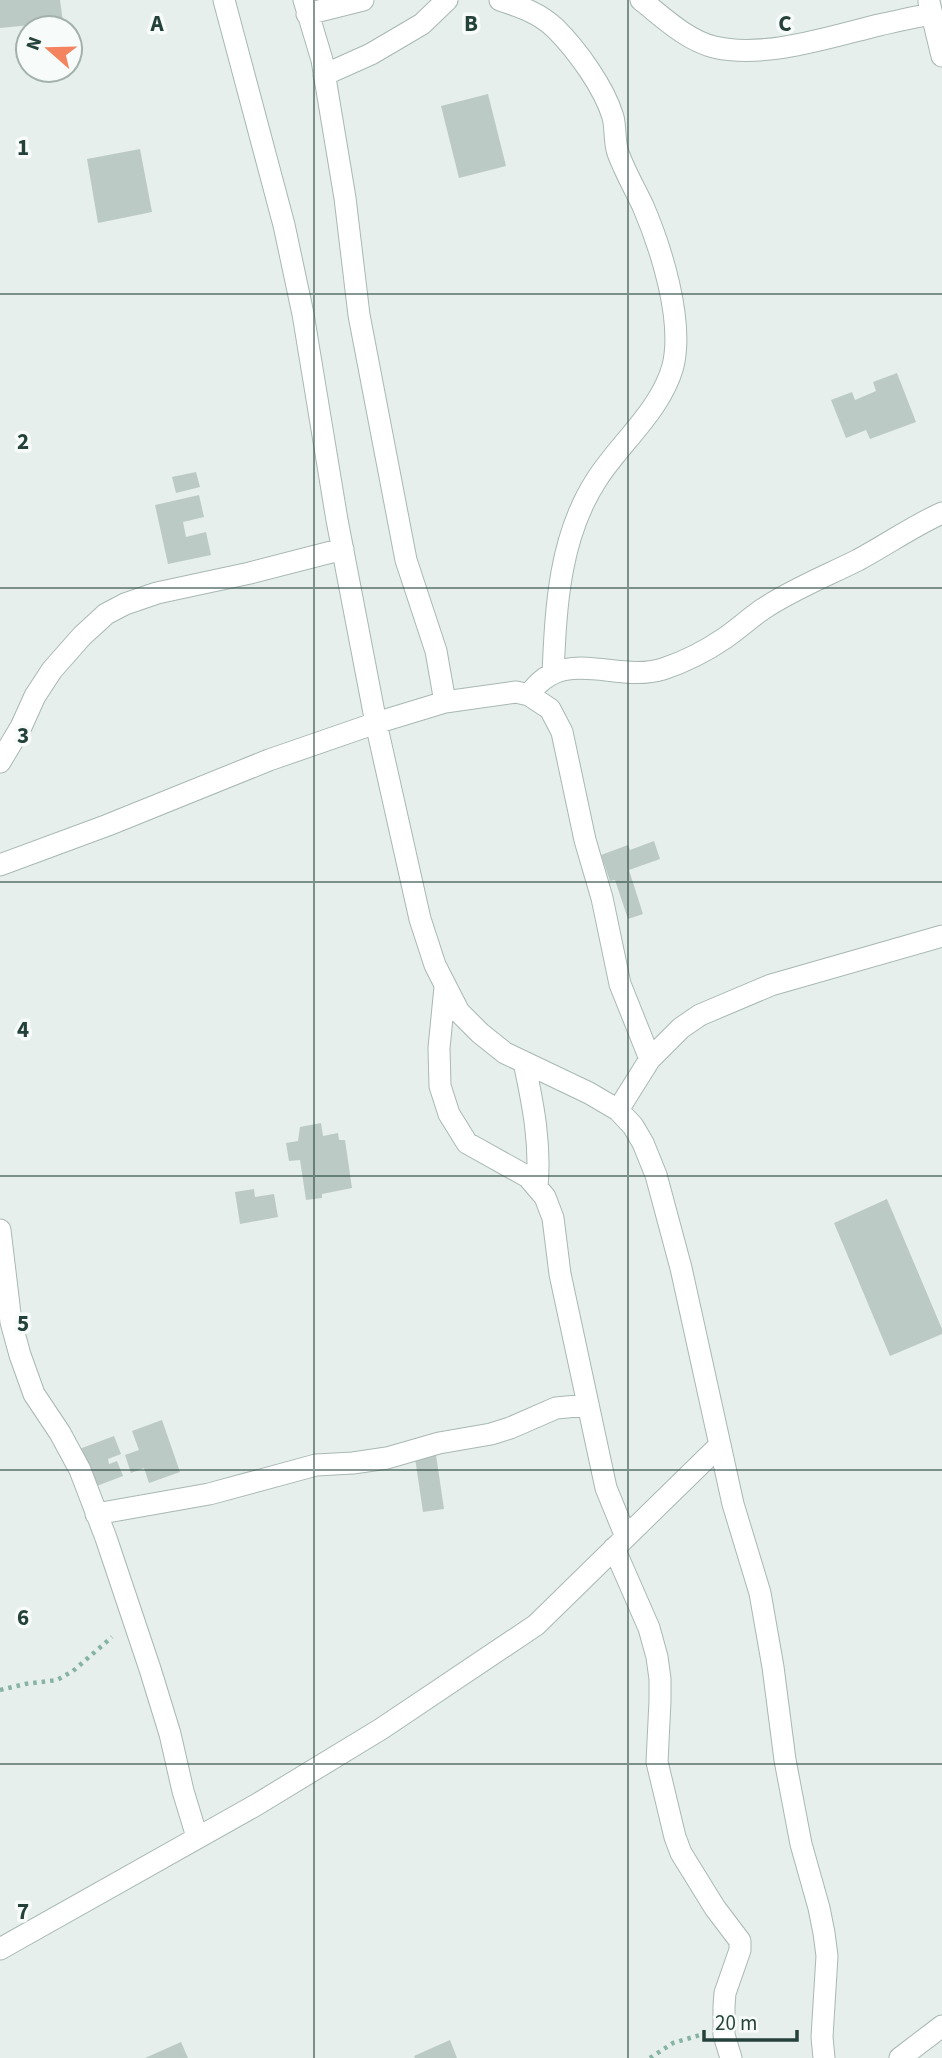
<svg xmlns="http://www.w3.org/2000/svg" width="942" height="2058" viewBox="0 0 942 2058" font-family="'Source Sans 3',sans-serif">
<rect width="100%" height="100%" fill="#e6efeb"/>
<path fill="#bbcac4" d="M0,0H60L63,22L0,28Z
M488,94L506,166L459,178L441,106Z
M140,149L152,212L98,223L87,159Z
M897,373L916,422L870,439L866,430L846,438L831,400L852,392L855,400L876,391L873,382Z
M196,472L200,487L176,493L172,477Z
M199,495L204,517L183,522L186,537L206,532L211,555L168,564L155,505Z
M654,841L660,859L629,870L643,914L628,919L615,880L610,881L601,855L628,845L630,850Z
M321,1123L323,1136L338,1133L339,1140H345L352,1188L322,1194V1198L306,1200L300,1160L289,1161L286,1143L298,1141L300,1127Z
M254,1189L255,1197L274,1194L278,1217L240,1224L235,1192Z
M887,1199L942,1329V1334L890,1356L834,1223Z
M162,1420L180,1472L149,1483L144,1468L131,1473L125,1455L139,1450L132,1431Z
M114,1436L121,1454L108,1459L109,1464L117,1461L123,1476L89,1489L74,1451Z
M436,1455L444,1509L423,1512L415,1458Z
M450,2040L457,2058H415L414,2056Z
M181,2042L188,2058H145Z"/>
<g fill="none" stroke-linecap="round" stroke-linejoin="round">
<defs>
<path id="minor" d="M224,0L284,225L303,314L337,520L376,723L420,919L435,965L459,1012L480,1033L505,1053L589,1093L618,1110L633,1126L643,1143L656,1175L681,1268L733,1504L760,1593L773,1667L785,1760L801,1844L819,1908L824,1933L827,1956L822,2037L824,2058
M304,0L322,60L345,198L359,315L406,560L436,651L445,702
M500,0C521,7 539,13 555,28C577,50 604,87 613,117C616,129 614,142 618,153C625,172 635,189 643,206C661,248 684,320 673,366C661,410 621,442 597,479C559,537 556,607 553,673
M641,0C663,17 686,40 714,47C764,59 830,37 879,25C897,21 914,17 932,14
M929,2L942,56
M307,14L363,0
M324,75L371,54L422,24L447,0
M529,695C563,644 616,684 663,669C684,662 706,651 725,638C738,629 750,618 763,609C793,589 826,576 858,560C886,545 913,526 942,513
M0,762L21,727L35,696L52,670L82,636L106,614L125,604L157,593L250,573L343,549
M0,865L108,825L269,760L376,723L445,702L516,692L529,695L550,709L562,732L585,840L602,898L620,984L650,1059
M445,987L439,1048L440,1086L449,1114L467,1143L528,1177L545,1197L553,1218L560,1274L606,1488L626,1537
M524,1062C533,1104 541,1144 537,1187
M618,1110L650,1059L681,1028L700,1015L771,985L942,936
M0,1230L11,1322L20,1355L34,1394L60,1433L80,1470L106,1538L150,1669L170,1734L183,1791L197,1837
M96,1514L209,1494L316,1465L353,1463L387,1458L439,1443L491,1434L510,1428L556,1408L588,1405
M614,1548L649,1628L657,1657L660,1679V1701L657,1762L675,1837L681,1853L715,1908L740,1941V1950L725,1993L724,2006V2035L731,2058
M0,1949L256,1805L381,1729L536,1625L719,1446
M900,2058L942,2026"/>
</defs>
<use href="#minor" stroke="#a8b8b2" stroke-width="23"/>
<path stroke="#86b3a5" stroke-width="4.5" stroke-dasharray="3.5 5" stroke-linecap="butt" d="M0,1690L25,1684L57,1680L73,1671L112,1637
M650,2058L673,2043L700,2035"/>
<use href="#minor" stroke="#fff" stroke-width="21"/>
</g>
<path fill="none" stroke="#24423a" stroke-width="2" stroke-opacity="0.55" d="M314,0V2058M628,0V2058M0,294H942M0,588H942M0,882H942M0,1176H942M0,1470H942M0,1764H942"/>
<g font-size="23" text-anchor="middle" font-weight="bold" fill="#24423a" stroke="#f7fbf9" stroke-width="7" stroke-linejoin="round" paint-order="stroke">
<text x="157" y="31">A</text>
<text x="471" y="31">B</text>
<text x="785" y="31">C</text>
<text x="23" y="155">1</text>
<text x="23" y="449">2</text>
<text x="23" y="743">3</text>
<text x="23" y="1037">4</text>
<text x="23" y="1331">5</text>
<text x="23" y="1625">6</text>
<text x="23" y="1919">7</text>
</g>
<g transform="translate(49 49) rotate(290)"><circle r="33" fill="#f7fbf9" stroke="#a3b1ad" stroke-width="2"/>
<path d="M0-5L12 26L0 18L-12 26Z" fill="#f4845f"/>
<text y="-10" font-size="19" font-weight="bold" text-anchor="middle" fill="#24423a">N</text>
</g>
<path d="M704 2030v10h93v-10" fill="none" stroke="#24423a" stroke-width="3.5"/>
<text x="715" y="2030" font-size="21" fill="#24423a" stroke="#f7fbf9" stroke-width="5" paint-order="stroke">20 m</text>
</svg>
